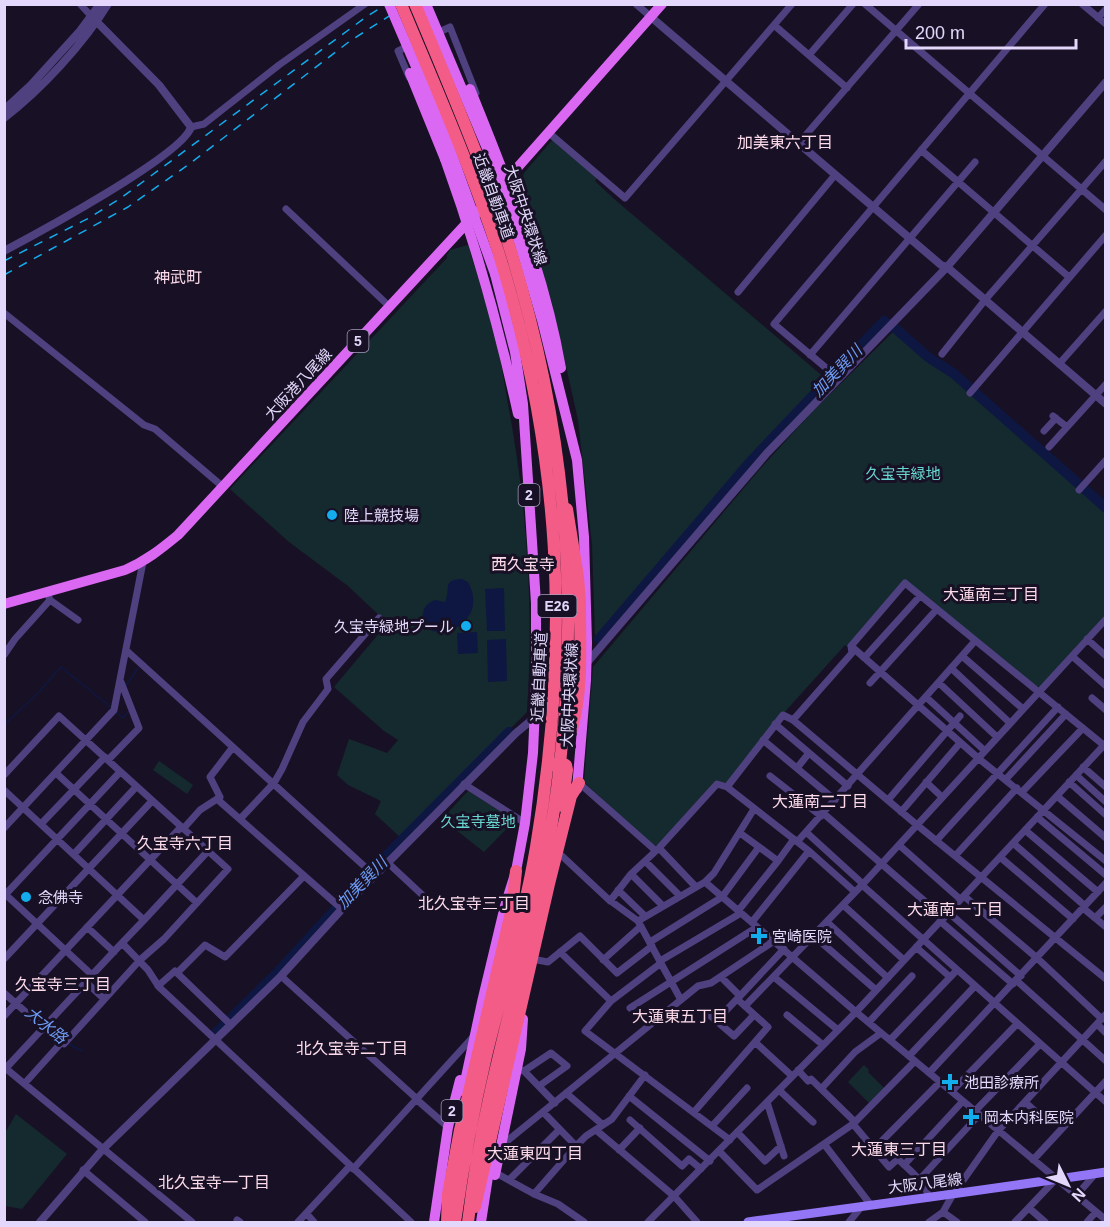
<svg xmlns="http://www.w3.org/2000/svg" width="1110" height="1227" viewBox="0 0 1110 1227" font-family="Helvetica,'Noto Sans JP',sans-serif">
<rect width="100%" height="100%" fill="#181125"/>
<path fill="#142a2f" d="M553,139L597,177L595,181L613,198L826,379L749,460L599,638L595,635L592,544L578,420L552,303L518,192L524,173Z
M468,245C476,271 484,297 492,323C499,348 503,374 507,399C527,502 534,607 527,712L401,838L375,814L381,801L348,785L337,775L349,739L387,753L398,740L384,731L334,687L381,631V617L348,586L289,542L230,489L447,258V255L450,250Z
M894,331L926,358L951,374L1105,508V615L1040,687L1033,685L905,581L848,647L845,645L782,715L727,784L718,781L658,846L650,844L584,782L593,667L760,469L814,410Z
M159,761L193,785L187,794L153,770Z
M468,791L515,820L484,852L442,819Z
M864,1065L869,1070L868,1072L885,1089L870,1104L848,1082Z
M16,1114L67,1154L22,1209L5,1206V1133Z"/>
<path fill="#0e1741" d="M462,579L468,582C494,629 417,650 423,613C424,606 429,602 435,600L445,602C451,591 441,579 462,579Z
M504,588L505,631H487L485,589Z
M477,632L478,653L458,654L457,633Z
M506,639L507,681L488,682L487,640Z"/>
<g fill="none" stroke-linecap="round" stroke-linejoin="round">
<path stroke="#0e1741" stroke-width="1.5" d="M125,687L138,668
M116,712L123,718L130,710
M4,725L37,694L61,667L113,709
M67,1043L82,1051"/>
<path stroke="#0e1741" stroke-width="10" d="M599,639L750,462L884,321L896,329L928,357L953,373L1106,508
M215,1034L277,973L367,875L509,732"/>
<path stroke="#4f4080" stroke-width="7" d="M80,4L92,17
M636,4L651,17
M865,4L1106,210
M1082,4L1106,24
M1098,18L1106,9
M774,25L847,88
M435,34L450,27L476,93
M809,55L853,4
M409,77L398,51L411,45
M191,127L204,124L279,65L365,4
M549,133L625,198L792,4
M798,144L919,4
M921,150L1069,277
M286,209L390,307
M738,292L835,175
M4,313L144,425L155,429L222,486
M942,354L985,300L1106,161
M810,355L975,162
M1059,364L1106,311
M838,378L774,324L1045,4
M970,393L1106,235
M1053,416L1067,427
M1044,431L1056,418
M1049,447L1106,384
M1079,490L1106,460
M50,600L78,620
M1087,639L1106,656
M851,646L978,758L1106,861
M127,651L374,875
M4,655L15,639L50,600L47,592
M962,656L1023,709
M1072,656L1106,686
M864,658L920,596
M951,668L1010,723
M870,683L937,609
M939,683L997,737
M926,697L985,751
M1092,698L1106,710
M793,720L852,653L851,646L905,583L1106,747
M775,724L848,786
M763,740L835,800
M108,760L139,728L121,682
M1083,767L1106,787
M797,768L809,753
M56,773L197,903
M4,775L59,716L228,869L164,939L140,960L64,1044L61,1043L25,1083
M1076,775L1106,802
M770,776L821,816
M1006,779L1066,714
M926,782L942,797
M1069,782L1106,815
M579,783L656,851
M464,784L525,823
M727,787L783,715L793,720L917,825L1106,979
M4,790L144,920L122,943L148,970L159,987L411,1222
M1022,792L1083,728
M1057,796L1106,838
M217,799L220,797L210,777L233,747
M888,800L960,716
M901,812L960,743
M823,813L944,918
M1037,817L1106,875
M240,819L274,783L282,769L303,722L328,689L326,679L379,618
M41,824L105,757
M4,828L114,710L143,562
M183,829L200,810L217,799L342,909
M1025,830L1098,892
M806,832L863,884
M936,841L1058,707
M797,842L975,641
M1013,843L1085,906
M899,845L960,899
M659,848L696,887
M74,854L136,787
M562,856L608,899L638,921L681,1000
M955,856L1017,788
M1000,857L1073,919
M645,861L680,896
M778,861L794,839
M387,862L432,904
M631,874L663,906
M705,882L714,873L754,809
M862,885L1106,1102
M618,890L645,916
M4,893L92,975L86,982L104,999
M4,896L120,772
M964,896L1037,958L1102,1019
M610,901L631,874L659,848L717,784L727,787L809,851L855,892
M843,905L904,960
M1083,908L1106,927
M738,911L778,861L740,833
M948,912L1021,976
M1095,918L1106,907
M144,920L208,851
M638,921L705,882L856,1012L1106,1220
M940,921L1013,984
M752,922L809,851
M827,922L888,978
M87,927L114,952
M814,936L876,990
M650,942L722,897L759,847
M916,947L950,977
M560,952L611,1001
M4,959L152,801
M537,960L548,962L580,936L617,973L652,946
M603,960L641,926
M660,961L741,913
M661,963L611,1001L585,1031L730,1140
M177,973L205,945L225,957L304,876
M92,975L122,943
M281,976L416,1098
M774,977L838,1030
M1016,980L1106,1061
M158,986L175,971L231,1025
M4,993L61,1043
M740,996L784,949
M745,1006L863,884L1106,619
M630,1008L757,927
M706,1012L734,1036L754,1015
M787,1015L823,1045
M4,1016L181,827
M716,1021L737,999
M869,1022L912,976
M1097,1024L1106,1033
M890,1040L957,970
M756,1043L792,1076
M909,1056L975,986
M4,1067L192,1222
M6,1068L86,982
M520,1070L524,1071L555,1103
M798,1070L808,1081L811,1079L855,1122
M524,1071L551,1053L567,1066L539,1086
M929,1073L1106,883
M821,1089L855,1052L881,1033
M779,1090L813,1122
M952,1091L1017,1024
M566,1093L603,1125
M629,1096L710,1161
M416,1099L448,1127
M767,1102L784,1156
M1025,1102L1044,1119
M975,1111L1040,1044
M543,1112L576,1146
M694,1112L768,1027L737,999L740,996L721,977
M630,1120L682,1166L689,1159L701,1169
M853,1124L889,1167L898,1159C909,1170 926,1182 929,1198
M712,1126L747,1088
M596,1130L674,1196L697,1222
M737,1132L765,1161L781,1146
M824,1144L870,1204
M501,1146L698,986L711,983L774,941
M619,1150L640,1128
M873,1150L940,1082
M719,1151L757,1190L853,1124L915,1061
M1033,1160L1106,1081
M904,1165L963,1101
M353,1169L472,1038
M83,1170L145,1222
M496,1173L534,1194L558,1204L584,1222
M509,1180L559,1130
M919,1180L979,1115
M534,1194L576,1146L586,1136L612,1119L645,1075
M1076,1196L1095,1174
M1029,1208L1045,1222
M943,1212L957,1222
M307,1214L314,1222
M237,1220L240,1222
M298,1222L350,1166
M648,1222L856,1012L1106,743
M849,1222L862,1206
M929,1222L943,1212L952,1196L998,1131L1106,1014
M1015,1222L1056,1179
M1087,1222L1095,1213"/>
<path stroke="#4f4080" stroke-width="8" d="M651,17L941,265L947,267L1106,404
M4,110L31,85L80,31L100,4
M4,118C41,90 84,43 108,4
M4,251C36,234 183,155 191,127L159,85L92,17
M585,665L767,453L947,267L1106,82
M40,1222L103,1149L281,976L342,909L516,733L534,718L553,698"/>
<path stroke="#9376f5" stroke-width="9" d="M748,1222C867,1206 986,1190 1106,1172"/>
<path stroke="#db68f3" stroke-width="10" d="M470,89C507,180 544,271 561,368
M445,159C475,242 499,327 518,414
M495,193L662,4
M521,248L542,320L577,460L584,537L587,643L586,680L577,789
M4,604L125,570C146,561 161,549 178,535L478,211
M463,1091L482,1002L505,906L516,871L525,823L533,753L536,684V603L523,404L515,352L495,274
M495,1175L521,1049L523,1019
M434,1222L448,1127L460,1080
M481,1222L490,1164"/>
<path stroke="#f35c87" stroke-width="12" d="M567,509L578,577L580,603
M553,765L560,762L566,765L567,770L562,806
M475,1207L549,884L571,796L579,783
M447,1222L448,1194L460,1130L512,908L516,871"/>
<path stroke="#13aced" stroke-width="1.5" stroke-dasharray="9 8" stroke-linecap="butt" d="M4,261L89,218L121,198L366,17L387,4
M4,275L128,207L188,165L350,41L408,4"/>
<path stroke="#db68f3" stroke-width="10" d="M389,4L442,127L495,274
M426,4L492,160L521,248
M410,73L445,159"/>
<path stroke="#f35c87" stroke-width="12" d="M401,4C435,86 471,167 498,251C561,451 571,640 536,847C524,918 503,986 486,1056C473,1111 463,1166 455,1222
M415,4C443,70 471,136 495,203C565,404 585,600 554,810C539,908 510,1002 489,1099C480,1140 473,1181 468,1222
M572,729C583,690 580,644 580,603"/>
</g>
<g fill="#13aced" stroke="#181125" stroke-width="2">
<circle cx="332" cy="515" r="6"/>
<circle cx="466" cy="626" r="6"/>
<circle cx="26" cy="897" r="6"/>
<path d="M756 927h6v6h6v6h-6v6h-6v-6h-6v-6h6z"/>
<path d="M947 1073h6v6h6v6h-6v6h-6v-6h-6v-6h6z"/>
<path d="M968 1108h6v6h6v6h-6v6h-6v-6h-6v-6h6z"/>
</g>
<g text-anchor="middle" dominant-baseline="central" stroke-width="6" stroke-linejoin="round" paint-order="stroke">
<g fill="#181125" stroke="#a69cbc" stroke-width="1.5">
<rect x="347.5" y="330" width="21" height="22" rx="4.5"/>
<rect x="518.5" y="484" width="21" height="22" rx="4.5"/>
<rect x="537.5" y="595" width="39" height="22" rx="4.5"/>
<rect x="441.5" y="1100" width="21" height="22" rx="4.5"/>
</g>
<g font-size="14" font-weight="bold" fill="#e3d8fc">
<text x="358" y="341">5</text>
<text x="529" y="495">2</text>
<text x="557" y="606">E26</text>
<text x="452" y="1111">2</text>
</g>
<g font-size="15" fill="#e3d8fc" stroke="#181125">
<text transform="translate(494 196) rotate(70)">近畿自動車道</text>
<text transform="translate(526 215) rotate(72)">大阪中央環状線</text>
<text transform="translate(298 384) rotate(-47)">大阪港八尾線</text>
<text transform="translate(539 677) rotate(-87)">近畿自動車道</text>
<text transform="translate(569 695) rotate(-87)">大阪中央環状線</text>
<text transform="translate(925 1183) rotate(-7)">大阪八尾線</text>
</g>
<g font-size="15" fill="#69d7d1" stroke="#181125">
<text x="903" y="473">久宝寺緑地</text>
<text x="478" y="821">久宝寺墓地</text>
</g>
<g font-size="15" fill="#e3d8fc" stroke="#181125" text-anchor="start">
<text x="344" y="515">陸上競技場</text>
<text x="454" y="626" text-anchor="end">久宝寺緑地プール</text>
<text x="38" y="897">念佛寺</text>
<text x="772" y="936">宮崎医院</text>
<text x="964" y="1082">池田診療所</text>
<text x="984" y="1117">岡本内科医院</text>
</g>
<g font-size="16" fill="#fcdae9" stroke="#181125">
<text x="785" y="142">加美東六丁目</text>
<text x="178" y="277">神武町</text>
<text x="523" y="564">西久宝寺</text>
<text x="991" y="594">大蓮南三丁目</text>
<text x="820" y="801">大蓮南二丁目</text>
<text x="185" y="843">久宝寺六丁目</text>
<text x="474" y="903">北久宝寺三丁目</text>
<text x="955" y="909">大蓮南一丁目</text>
<text x="63" y="984">久宝寺三丁目</text>
<text x="680" y="1016">大蓮東五丁目</text>
<text x="352" y="1048">北久宝寺二丁目</text>
<text x="899" y="1149">大蓮東三丁目</text>
<text x="535" y="1153">大蓮東四丁目</text>
<text x="214" y="1182">北久宝寺一丁目</text>
</g>
<g font-size="16" font-style="italic" fill="#6e9bf4" stroke="#181125">
<text transform="translate(837 371) rotate(-46)">加美巽川</text>
<text transform="translate(362 883) rotate(-46)">加美巽川</text>
<text transform="translate(46 1025) rotate(39)">大水路</text>
</g>
</g>
<rect width="1110" height="1227" fill="none" stroke="#e3d8fc" stroke-width="12"/>
<g transform="translate(1068 1185) rotate(133)" stroke="#181125" stroke-width="4.5" paint-order="stroke">
<path d="M0-4.5L10 22L0 15L-10 22Z" fill="#e3d8fc"/>
<text y="-9" font-size="16" font-weight="bold" text-anchor="middle" fill="#e3d8fc">N</text>
</g>
<path d="M906 39v9h170v-9" fill="none" stroke="#e3d8fc" stroke-width="3"/>
<text x="915" y="39" font-size="18" fill="#e3d8fc" stroke="#181125" stroke-width="4.5" paint-order="stroke">200 m</text>
</svg>
